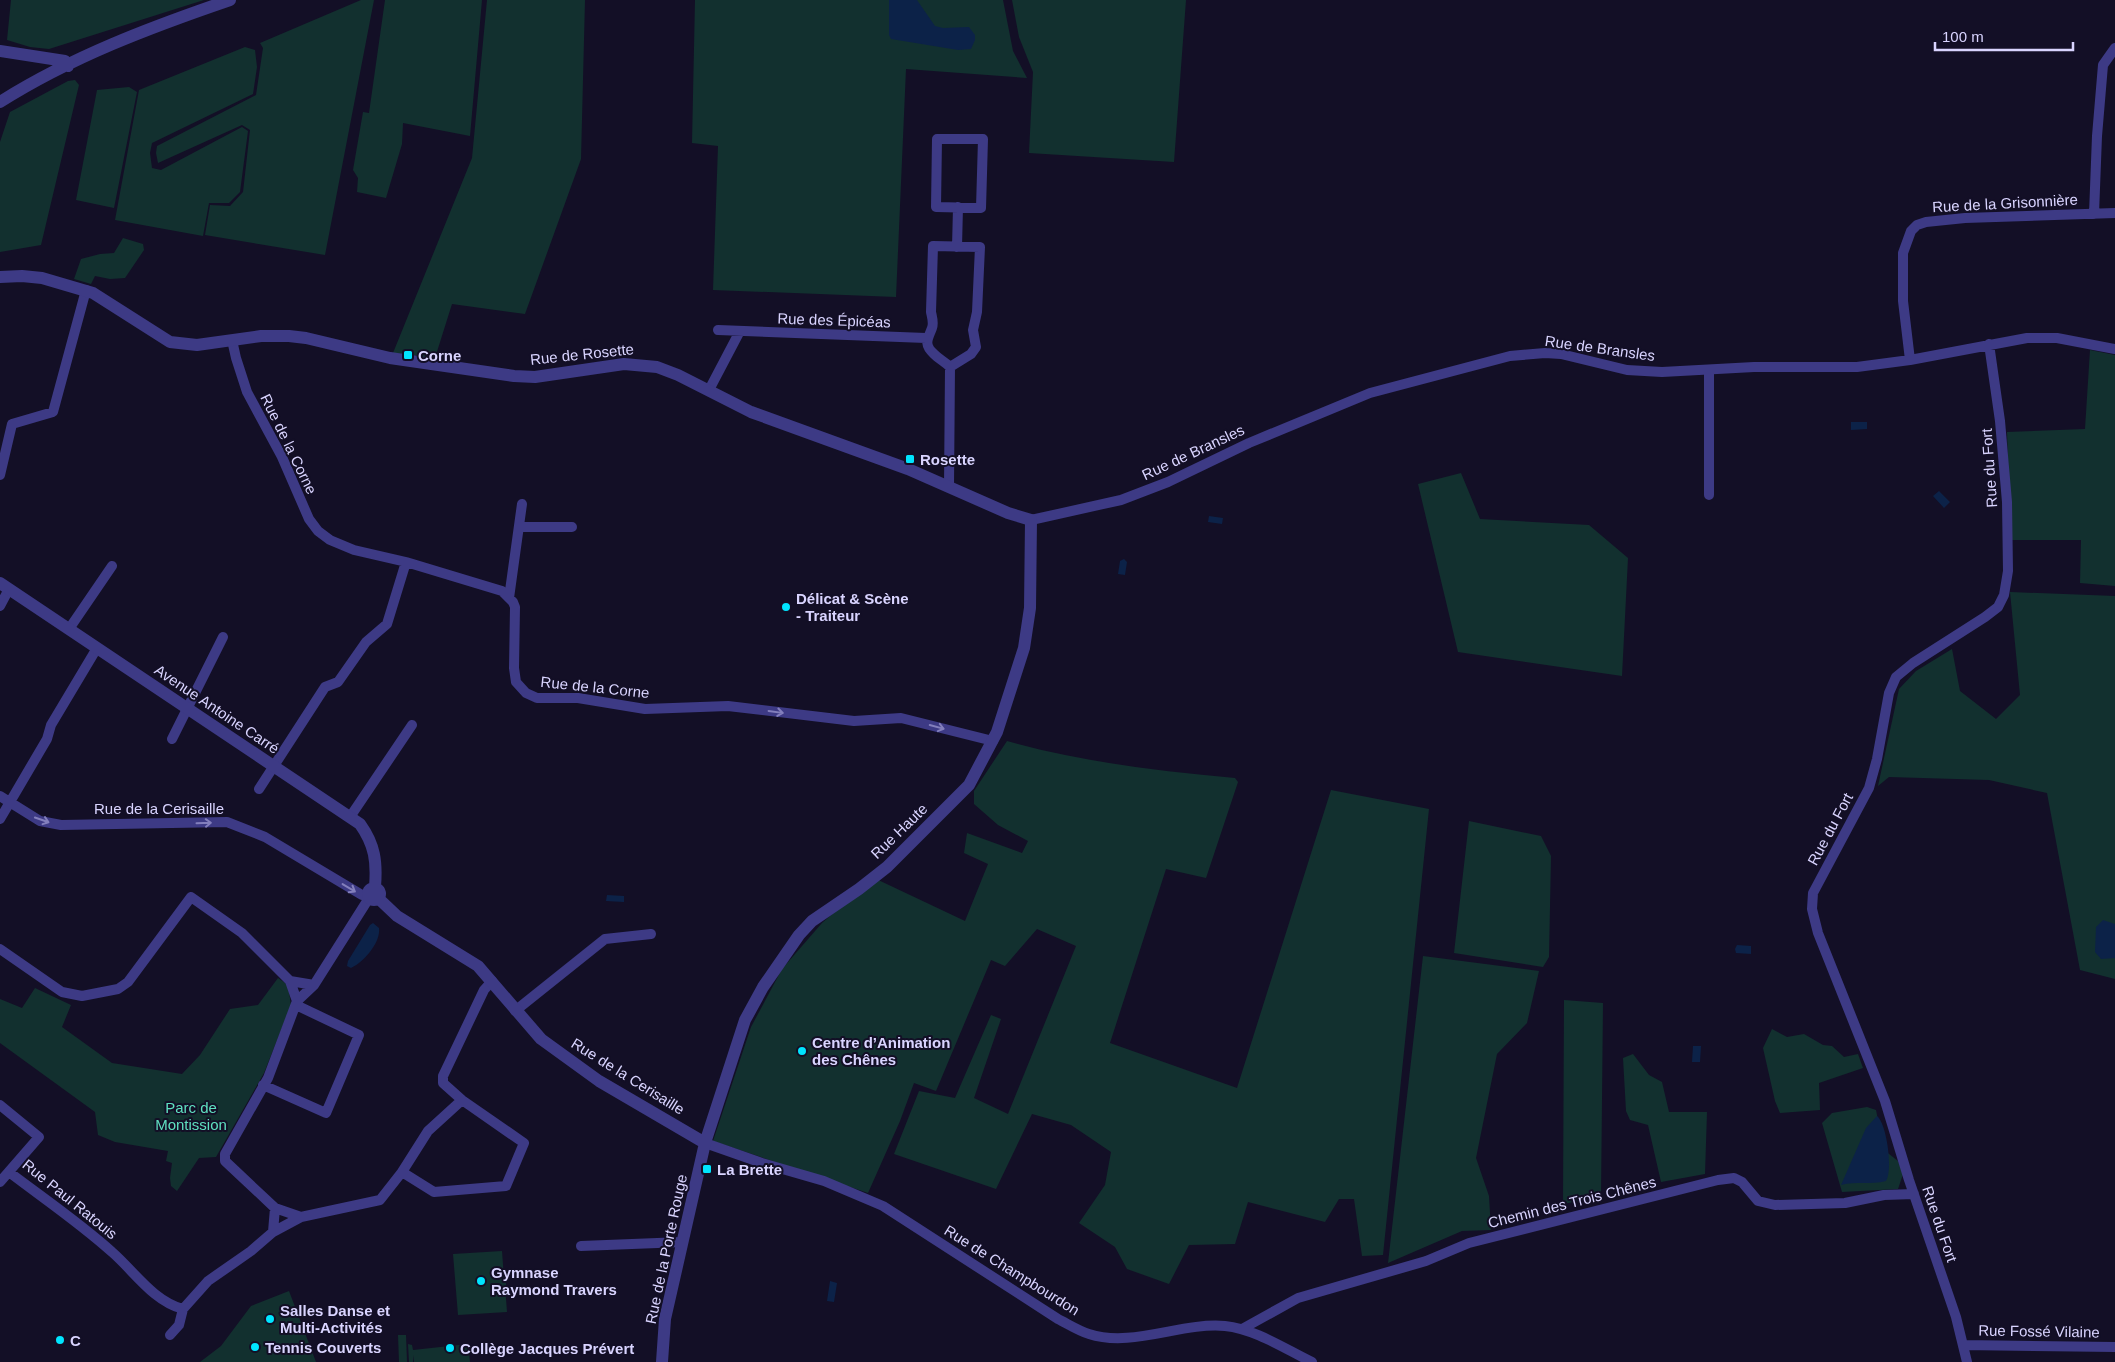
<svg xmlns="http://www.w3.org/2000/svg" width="2115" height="1362" viewBox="0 0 2115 1362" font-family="Helvetica,sans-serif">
<rect width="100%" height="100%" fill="#130f26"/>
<path fill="#12302f" d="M11,0H204L49,49L30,47L7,40Z
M361,0H374L325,255L205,235L210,205L230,206L243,192L250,130L242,125L158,163L156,153L157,146L256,95L263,48L260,43Z
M385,0H482L470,136L403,123L402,144L386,198L357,192L358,178L353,170L363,112L369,113Z
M487,0H585L581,159L525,314L452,304L435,358L393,353L472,158Z
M695,0H1003L1013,51L1027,78L906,69L896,297L713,290L718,146L692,143Z
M1012,0H1186L1174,162L1029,153L1033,72L1019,37Z
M245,47L255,50L257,67L253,94L152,143L150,153L152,168L161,170L242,127L248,131L240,192L229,203H209L203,236L115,220L139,90Z
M75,80L79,85L41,245L0,252V142L10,112L68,81Z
M129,87L137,92L114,208L76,200L97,90Z
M123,238L143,244L144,250L125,278L110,279L95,276L91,284L74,279L81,259L100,254L114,253Z
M2090,350L2115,355V586L2080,583L2081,540H2011L2007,432L2085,429Z
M1461,473L1480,519L1589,525L1628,558L1622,676L1458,652L1418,484Z
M2010,592L2115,596V979L2080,970L2047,793L1989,780L1889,777L1878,786L1899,689L1916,671L1952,649L1960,691L1996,719L2020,695Z
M1007,741C1081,762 1158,771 1235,778L1238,782L1206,878L1166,869L1110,1043L1237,1088L1331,790L1429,809L1383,1255L1362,1256L1354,1199H1339L1325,1222L1248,1202L1235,1244L1189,1245L1169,1284L1127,1269L1115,1247L1079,1223L1105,1185L1111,1152L1071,1125L1032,1114L996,1189L894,1154L919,1091L955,1098L991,1015L1001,1019L974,1098L1008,1114L1076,946L1037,929L1005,966L991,960L936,1091L914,1083L900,1121L868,1193L713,1141L751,1027L782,969L822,923L874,878L965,921L988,864L964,853L967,833L1022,853L1028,841L998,825L974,804V791Z
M1469,821L1541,836L1551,856L1549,957L1543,967L1454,953Z
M1423,956L1539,971L1527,1023L1497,1054L1476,1158L1489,1196L1491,1230L1462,1231L1388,1263Z
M278,978L288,985L291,1005L264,1073L216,1157L199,1158L177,1191L171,1186L170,1178L172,1163L166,1161L168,1151L115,1142L98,1135L95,1112L0,1043V999L22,1008L35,988L71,1005L62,1027L112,1063L182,1074L200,1055L230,1009L258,1005Z
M1564,1000L1603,1003L1601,1197L1563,1204Z
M1772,1029L1787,1037L1804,1034L1823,1045L1832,1046L1844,1057L1858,1054L1863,1068L1819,1083L1820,1110L1780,1113L1775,1101L1763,1048Z
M1633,1054L1649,1075L1662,1082L1669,1112H1707L1705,1174L1661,1182L1648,1125L1630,1120L1626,1111L1623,1058Z
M1867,1107L1876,1110L1884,1150L1898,1161L1903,1174L1898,1189L1842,1192L1822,1123L1832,1113Z
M502,1251L504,1278H506V1285H505L507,1312L458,1315L453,1254Z
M289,1291L316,1362H200L221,1346L251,1306Z
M398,1335H406L407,1362H399Z
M408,1344L412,1345L413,1350L468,1344L470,1362H414L413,1355V1362H409Z"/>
<path fill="#0c2248" d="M889,0H917L935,26L943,28L969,27L975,35V40L971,49L958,50L891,39L889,35Z
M1851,422H1867V429L1851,430Z
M1939,491L1950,502L1944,508L1933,496Z
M1209,516L1223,518L1222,524L1208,522Z
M1124,559L1127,562L1125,575L1118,574L1120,561Z
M607,895L624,896V902L606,901Z
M2103,920L2115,924V958L2101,959L2095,952L2096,927Z
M373,923L379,928C381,943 363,963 351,968L347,966L348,961L370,925Z
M1737,945L1751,946V954L1736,953L1735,949Z
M1693,1046H1701L1700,1062H1692Z
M1877,1116C1887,1124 1893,1170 1886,1181C1871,1185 1856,1181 1841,1185L1866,1128Z
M830,1281L837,1283L834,1302L827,1301Z"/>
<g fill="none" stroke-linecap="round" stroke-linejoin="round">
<path stroke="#3d3a85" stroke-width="10" d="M937,139H983L981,208L936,207Z
M2094,214L2097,136L2103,65L2115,48
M933,246L980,247L977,312L973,330L976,347L971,354L950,367C945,362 939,359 934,354C923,344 928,339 932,328C934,323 932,317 931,312Z
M957,247L958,207
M718,330L926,338
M232,340L236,358L247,392L282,457L309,519L318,531L330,540L354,550L406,562L502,591L513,602L515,607L514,668L516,682L526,693L537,698H578L645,709L728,706L854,721L901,718L993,741
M1910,360L1903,301V253L1911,231L1917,225L1926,222L1965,218L2115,213
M709,390L740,331
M0,475L12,424L53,412L86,290
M949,487L950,367
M1709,495V370
M1031,520L1121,500L1168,482L1249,443L1370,393L1510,356L1545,353L1561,354L1627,370L1662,372L1754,367H1857L1910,360L2027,338H2057L2115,349
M519,527H572
M509,598L522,504
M0,606L9,589
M69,629L112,566
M172,739L223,637
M259,789L325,687L338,682L366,642L387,624L406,562
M0,796L40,821L61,825L227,822L265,837L362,895H367
M350,817L412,725
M0,819L47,739L51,725L97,648
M0,949L62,992L82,996L118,989L128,982L191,897L242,933L290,981L297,1001
M290,981L314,985
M515,1011L605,939L651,934
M263,1085L326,1113L359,1035L296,1005
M0,1105L39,1137L0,1182
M705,1143L762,1163L824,1181L883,1206L1058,1319C1068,1324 1079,1331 1089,1334C1132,1348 1181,1322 1225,1326C1255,1329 1285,1349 1312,1362
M9,1172C43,1198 80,1223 112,1252C134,1271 153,1301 183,1309L208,1281L251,1251L273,1232L301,1217L380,1200L402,1172L428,1131L462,1100
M402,1172L434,1192L506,1186L524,1143L462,1100L443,1083V1076L484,990L492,981
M301,1217L275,1208L225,1161V1154L268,1078L297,1001L314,985L369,898
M273,1232L275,1208
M581,1246L683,1242
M1242,1329L1298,1298L1426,1261L1469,1243L1718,1180L1734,1178L1742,1182L1758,1201L1775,1205L1845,1203L1884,1195L1914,1194
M170,1335L179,1325L183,1309
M1963,1345L2115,1347
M1967,1362L1956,1317L1909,1180L1885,1101L1818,933L1812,909L1813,893L1869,788L1877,759L1889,693L1896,677L1913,663L1985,617L1998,607L2004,595L2008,571L2007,502L2000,421L1989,344"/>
<path stroke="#3d3a85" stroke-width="12" d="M0,51L65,61L68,66
M0,102C71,57 151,27 230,0
M0,277L22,276L42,278L93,293L170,342L197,345L261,336H289L306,338L390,358L514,376L535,377L624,364L657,367L678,375L751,412L908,469L1008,513L1031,520L1030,608L1024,648L997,732L969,785L887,867L859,889L812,921L799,935L763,987L745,1020L705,1143L665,1319L662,1362
M0,583L360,824C375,845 377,862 375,887
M368 894a6 6 0 1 1 12 0a6 6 0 1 1-12 0Z
M378,898L397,916L478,966L541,1039L599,1081L705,1143"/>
</g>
<defs><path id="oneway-shaft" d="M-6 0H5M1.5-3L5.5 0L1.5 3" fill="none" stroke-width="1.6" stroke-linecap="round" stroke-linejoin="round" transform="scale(1.25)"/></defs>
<g stroke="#837fbc">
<use href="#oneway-shaft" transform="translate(776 712) rotate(8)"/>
<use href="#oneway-shaft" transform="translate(937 727) rotate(15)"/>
<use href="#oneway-shaft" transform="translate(42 820) rotate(19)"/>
<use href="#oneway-shaft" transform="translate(204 823) rotate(-2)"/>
<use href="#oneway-shaft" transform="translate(349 888) rotate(31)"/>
</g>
<g fill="#00e5ff" stroke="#130f26" stroke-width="2">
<rect x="403" y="350" width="10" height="10" rx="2.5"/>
<rect x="905" y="454" width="10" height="10" rx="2.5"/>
<circle cx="786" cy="607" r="5"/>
<circle cx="802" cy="1051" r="5"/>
<rect x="702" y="1164" width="10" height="10" rx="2.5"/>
<circle cx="481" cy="1281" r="5"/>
<circle cx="270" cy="1319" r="5"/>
<circle cx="60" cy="1340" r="5"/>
<circle cx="255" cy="1347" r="5"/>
<circle cx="450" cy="1348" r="5"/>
</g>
<g text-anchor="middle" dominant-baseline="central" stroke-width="4" stroke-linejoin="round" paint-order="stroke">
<g font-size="15" fill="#d9d4ff" stroke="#130f26">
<text transform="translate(2005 203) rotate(-3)">Rue de la Grisonnière</text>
<text transform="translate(834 320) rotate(2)">Rue des Épicéas</text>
<text transform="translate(1600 348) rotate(8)">Rue de Bransles</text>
<text transform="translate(582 354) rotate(-6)">Rue de Rosette</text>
<text transform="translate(289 444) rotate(64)">Rue de la Corne</text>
<text transform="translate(1193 452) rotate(-25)">Rue de Bransles</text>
<text transform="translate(1989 468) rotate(-94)">Rue du Fort</text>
<text transform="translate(595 687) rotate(6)">Rue de la Corne</text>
<text transform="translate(217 709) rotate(34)">Avenue Antoine Carré</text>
<text x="159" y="808">Rue de la Cerisaille</text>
<text transform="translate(1830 829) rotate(-62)">Rue du Fort</text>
<text transform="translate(899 831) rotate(-44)">Rue Haute</text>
<text transform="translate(628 1076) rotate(32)">Rue de la Cerisaille</text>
<text transform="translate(70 1199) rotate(39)">Rue Paul Ratouis</text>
<text transform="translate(1572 1202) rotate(-14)">Chemin des Trois Chênes</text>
<text transform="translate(1940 1224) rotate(71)">Rue du Fort</text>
<text transform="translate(666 1249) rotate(-78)">Rue de la Porte Rouge</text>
<text transform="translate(1012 1270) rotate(32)">Rue de Champbourdon</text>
<text transform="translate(2039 1331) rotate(1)">Rue Fossé Vilaine</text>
</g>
<g font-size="15" font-weight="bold" fill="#d9d4ff" stroke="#130f26" text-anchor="start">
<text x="418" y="355">Corne</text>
<text x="920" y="459">Rosette</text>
<text x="796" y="598">Délicat &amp; Scène<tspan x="796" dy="17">- Traiteur</tspan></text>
<text x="812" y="1042">Centre d’Animation<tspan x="812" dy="17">des Chênes</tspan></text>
<text x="717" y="1169">La Brette</text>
<text x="491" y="1272">Gymnase<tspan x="491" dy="17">Raymond Travers</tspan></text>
<text x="280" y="1310">Salles Danse et<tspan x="280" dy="17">Multi-Activités</tspan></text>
<text x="70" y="1340">C</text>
<text x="265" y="1347">Tennis Couverts</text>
<text x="460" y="1348">Collège Jacques Prévert</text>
</g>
<g font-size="15" fill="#5fe0c0" stroke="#130f26">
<text x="191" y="1107">Parc de<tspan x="191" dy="17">Montission</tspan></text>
</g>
</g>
<path d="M1935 42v8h138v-8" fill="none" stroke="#d9d4ff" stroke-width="2.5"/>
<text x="1942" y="42" font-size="15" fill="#d9d4ff" stroke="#130f26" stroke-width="4" paint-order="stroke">100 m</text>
</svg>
